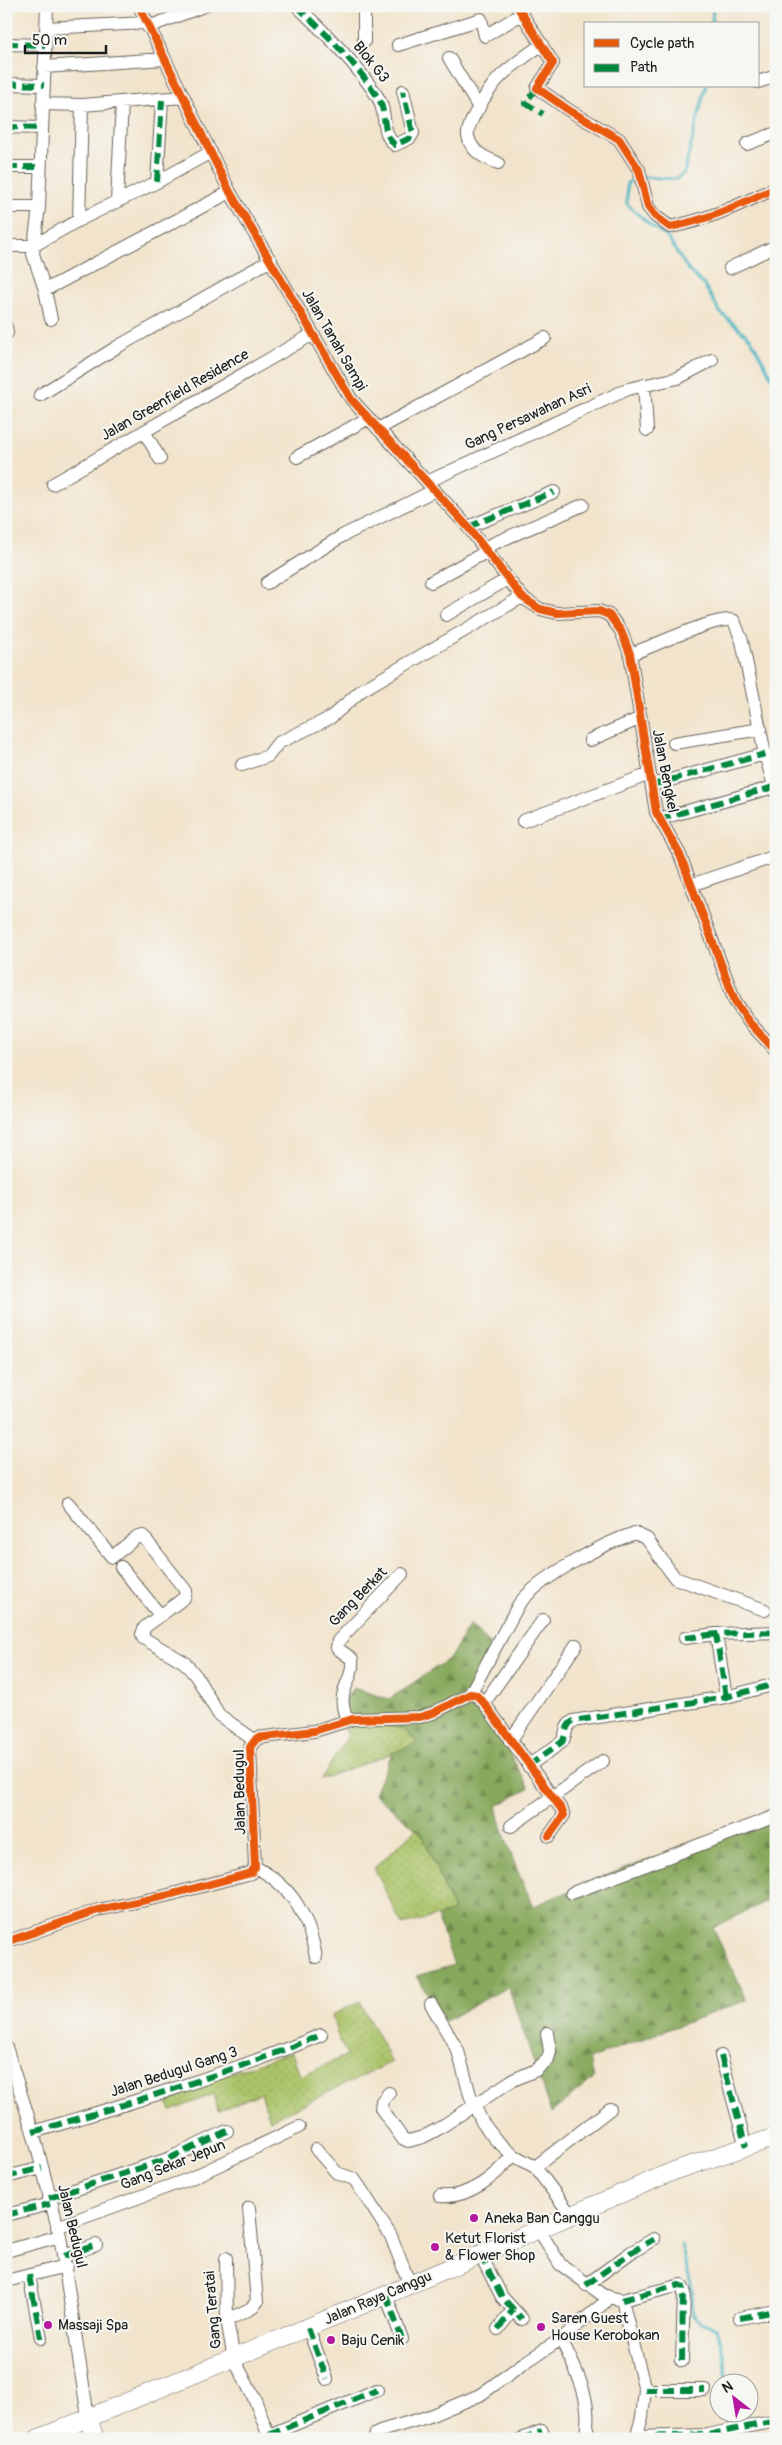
<svg xmlns="http://www.w3.org/2000/svg" width="782" height="2445" viewBox="0 0 782 2445" font-family="Pangolin,sans-serif">
<defs>
<pattern id="grass-dots" width="8" height="8" patternUnits="userSpaceOnUse" patternTransform="scale(1.25)"><rect width="8" height="8" fill="#aac368"/><path d="M2 2h.1M6 6h.1" fill="none" stroke="#92a75a" stroke-width="1.8" stroke-linecap="round"/></pattern>
<pattern id="forest-firs" width="22" height="20" patternUnits="userSpaceOnUse" patternTransform="scale(1.25)"><rect width="22" height="20" fill="#87a95c"/><path d="M5 1l3.5 6h-7zM16 11l3.5 6h-7z" fill="#6e894b"/></pattern>
</defs>
<rect width="100%" height="100%" fill="#f6f6f2"/>
<filter id="ink" filterUnits="userSpaceOnUse"><feTurbulence type="fractalNoise" baseFrequency=".02" numOctaves="2"/><feDisplacementMap in="SourceGraphic" scale="10" xChannelSelector="R" yChannelSelector="G"/><feConvolveMatrix kernelMatrix="1 2 1 2 8 2 1 2 1" color-interpolation-filters="sRGB"/></filter>
<filter id="wash" filterUnits="userSpaceOnUse"><feTurbulence type="fractalNoise" baseFrequency=".0096" numOctaves="4" result="noise"/><feDisplacementMap in="SourceGraphic" scale="20" xChannelSelector="R" yChannelSelector="G"/><feGaussianBlur stdDeviation="1.12" result="paint"/><feColorMatrix in="noise" values="0 0 0 0 0 0 0 0 0 0 0 0 0 0 0 0 0 1.4 0 .05"/><feComposite in="paint" operator="in"/></filter>
<g filter="url(#wash)">
<rect width="100%" height="100%" fill="#f2e4cc"/>
<path fill="url(#grass-dots)" stroke="#637042" d="M360,1720L403,1729L418,1744L321,1779L348,1736L343,1724Z
M416,1829L422,1834L454,1912L402,1925L374,1868Z
M360,2002L392,2062L270,2120L261,2093L218,2111L214,2094L171,2111L164,2095L292,2052L300,2076L347,2055L338,2037L332,2015Z"/>
<path fill="url(#forest-firs)" stroke="#52623c" d="M470,1624L496,1650L473,1689L529,1788L497,1806C505,1842 517,1873 534,1906L622,1869L776,1819V1896L713,1928L747,2000L589,2059L594,2078L551,2113L508,1987L445,2021L416,1976L454,1965L437,1916L454,1911L422,1834L374,1794L392,1753L418,1743L403,1729L360,1720L329,1726L353,1688L389,1699L450,1658Z"/>
<g fill="none" stroke-linecap="round" stroke-linejoin="round">
<path stroke="#45b2c1" stroke-width="3" d="M712,24L713,6
M643,177L676,179L684,173L706,86
M637,178L627,183V204L650,225L667,237L689,271L704,285L720,312L751,339L776,385
M681,2245L692,2289L693,2316L701,2322L716,2328L725,2357L726,2382
M727,2412L729,2427"/>
</g>
</g>
<g filter="url(#ink)">
<g fill="none" stroke-linecap="round" stroke-linejoin="round">
<defs>
<path id="street" d="M47,6L39,207L33,254L45,290L51,319
M139,6L230,192L351,399L468,527L522,597L540,609L557,613L599,611L609,615L621,631L630,654L656,812L680,855L735,1001L749,1022L776,1051
M297,6C326,34 355,62 377,96C388,111 380,133 395,145L410,138L413,133L403,91
M364,6V42
M517,6L553,63L537,88L570,111L619,139L639,170L648,207L655,216L670,227C708,220 741,204 776,188
M148,27L204,6
M46,28L146,23
M6,44L45,45
M398,45L481,19L485,36L522,14
M449,58L479,108
M44,67L164,59
M758,82L776,76
M6,84L44,85
M42,104L82,105L184,97
M6,127L41,128
M747,144L776,133
M498,163C485,158 471,152 468,136C466,123 492,84 502,75C514,64 529,54 542,44
M6,167H40
M157,182L162,100
M117,201L122,103
M6,207H39
M79,220L82,105
M6,246H33L79,220L157,182L211,152
M730,268L776,246
M45,290L230,192
M6,327L7,333
M644,385L647,430
M40,395L117,347L271,260
M378,429L545,338
M144,431L160,459
M297,457L367,419
M427,482L628,389L678,378L712,360
M53,484L313,334
M468,527L554,492
M483,548L583,505
M431,582L486,552
M267,583L342,536L435,490
M446,615L506,580
M630,654C651,648 718,614 734,621L742,641L765,754L776,793
M590,740L641,718
M674,743L761,729
M242,765L268,756L278,743L330,718L362,690L522,597
M652,785L765,754
M659,819L774,787
M523,821L650,774
M691,885L776,856
M68,1503L112,1557L138,1536H143L186,1591L184,1598L145,1627L142,1634L143,1638L184,1662L196,1676L219,1715L254,1740
M121,1567L160,1615
M685,1638L716,1634
M470,1694L519,1604C540,1577 602,1544 635,1533L647,1539L675,1578L765,1610
M726,1697L716,1634L776,1632
M484,1703L543,1620
M347,1720C334,1688 354,1685 352,1659L337,1648L338,1641L402,1574
M510,1741L576,1645
M528,1766L562,1742C567,1735 564,1726 573,1721L726,1697L776,1684
M511,1826L603,1761
M255,1867C293,1886 309,1918 316,1957
M572,1893L776,1816
M6,1942L98,1910L165,1896L251,1873L255,1867L250,1747L257,1738L314,1731L353,1719L420,1717L433,1713L470,1694L476,1695L484,1703L562,1810L564,1815L549,1836
M431,2004L458,2051L470,2095L482,2122L495,2139L513,2155L535,2167L571,2215
M6,2047L33,2132L60,2236L88,2417
M721,2056L746,2147
M389,2093L382,2101L381,2108L402,2138L408,2141L423,2137L438,2129L511,2081L536,2070L548,2059L550,2051L547,2033
M33,2132C131,2103 227,2074 321,2035
M316,2149L337,2173L354,2179L359,2186L391,2236L410,2285
M535,2167L610,2109
M6,2177L42,2168
M440,2196C468,2199 496,2176 513,2155
M49,2198L168,2159L227,2131
M6,2215L50,2204
M57,2227L189,2179L299,2127
M539,2230L560,2264L604,2296L622,2300L681,2285L684,2290L682,2361
M6,2251L60,2236
M480,2254L502,2297L522,2319
M64,2256L96,2245
M226,2258L227,2320L234,2359L255,2400L270,2439
M29,2275L41,2338
M6,2281L66,2266
M586,2285L630,2253L654,2239
M386,2295L402,2339
M622,2300L645,2390L642,2417L636,2439
M740,2318L776,2311
M227,2320L250,2309L257,2302L249,2208
M308,2328L327,2379
M498,2329L513,2310
M561,2339C577,2372 594,2402 585,2439
M645,2390H705
M269,2435L377,2390
M637,2437L707,2435L776,2421
M375,2439L376,2433L380,2431L427,2417L480,2395L524,2363L561,2339L604,2303L607,2296
M521,2439L542,2431"/>
<path id="secondary" d="M88,2417L95,2439
M37,2439L386,2295L676,2170L776,2137"/>
</defs>
<use href="#street" stroke="#67625a" stroke-width="14"/>
<use href="#secondary" stroke="#67625a" stroke-width="19"/>
<use href="#street" stroke="#fff" stroke-width="12"/>
<use href="#secondary" stroke="#fff" stroke-width="18"/>
<path stroke="#00873e" stroke-width="6" stroke-dasharray="12 6" stroke-linecap="butt" d="M297,6C326,34 355,62 377,96C388,111 380,133 395,145L410,138L413,133L403,91
M6,44L45,45
M6,84L44,85
M537,88L525,103L543,114
M6,127L41,128
M6,167H40
M157,182L162,100
M468,527L554,492
M652,785L765,754
M659,819L774,787
M685,1638L716,1634
M726,1697L716,1634L776,1632
M528,1766L562,1742C567,1735 564,1726 573,1721L726,1697L776,1684
M721,2056L746,2147
M33,2132C131,2103 227,2074 321,2035
M6,2177L42,2168
M49,2198L168,2159L227,2131
M6,2215L50,2204
M480,2254L502,2297L522,2319
M64,2256L96,2245
M29,2275L41,2338
M586,2285L630,2253L654,2239
M386,2295L402,2339
M622,2300L679,2285L683,2287L682,2361
M740,2318L776,2311
M308,2328L327,2379
M498,2329L513,2310
M645,2390H705
M269,2435L377,2390
M637,2437L707,2435L776,2421
M521,2439L542,2431"/>
<defs>
<path id="cycleway" d="M139,6L230,192L351,399L468,527L522,597L540,609L557,613L599,611L609,615L621,631L630,654L656,812L680,855L735,1001L749,1022L776,1051
M517,6L553,63L537,88L570,111L619,139L639,170L648,207L655,216L670,227C708,220 741,204 776,188
M6,1942L98,1910L165,1896L251,1873L255,1867L250,1747L257,1738L314,1731L353,1719L420,1717L433,1713L470,1694L476,1695L484,1703L562,1810L564,1815L549,1836"/>
</defs>
<use href="#cycleway" stroke="#f6f6f2" stroke-width="11"/>
<use href="#cycleway" stroke="#e8590c" stroke-width="8"/>
</g>
</g>
<g fill="#b5179e" stroke="#f6f6f2" stroke-width="2">
<circle cx="474" cy="2218" r="5"/>
<circle cx="435" cy="2247" r="5"/>
<circle cx="48" cy="2325" r="5"/>
<circle cx="541" cy="2327" r="5"/>
<circle cx="331" cy="2340" r="5"/>
</g>
<g text-anchor="middle" dominant-baseline="central" stroke-width="4" stroke-linejoin="round" paint-order="stroke">
<g font-size="15" fill="#1c1c1c" stroke="#f6f6f2">
<text transform="translate(371 62) rotate(51)">Blok G3</text>
<text transform="translate(334 340) rotate(60)">Jalan Tanah Sampi</text>
<text transform="translate(175 395) rotate(-30)">Jalan Greenfield Residence</text>
<text transform="translate(528 417) rotate(-25)">Gang Persawahan Asri</text>
<text transform="translate(665 771) rotate(79)">Jalan Bengkel</text>
<text transform="translate(358 1597) rotate(-46)">Gang Berkat</text>
<text transform="translate(240 1792) rotate(-91)">Jalan Bedugul</text>
<text transform="translate(174 2072) rotate(-18)">Jalan Bedugul Gang 3</text>
<text transform="translate(173 2165) rotate(-22)">Gang Sekar Jepun</text>
<text transform="translate(72 2226) rotate(77)">Jalan Bedugul</text>
<text transform="translate(378 2298) rotate(-23)">Jalan Raya Canggu</text>
<text transform="translate(213 2310) rotate(-95)">Gang Teratai</text>
</g>
<g font-size="15" fill="#1c1c1c" stroke="#f6f6f2" text-anchor="start">
<text x="484" y="2218">Aneka Ban Canggu</text>
<text x="445" y="2238">Ketut Florist<tspan x="445" dy="17">&amp; Flower Shop</tspan></text>
<text x="551" y="2318">Saren Guest<tspan x="551" dy="17">House Kerobokan</tspan></text>
<text x="58" y="2325">Massaji Spa</text>
<text x="341" y="2340">Baju Cenik</text>
</g>
</g>
<rect width="782" height="2445" fill="none" stroke="#f6f6f2" stroke-width="25"/>
<rect x="584" y="22" width="175" height="65" fill="#f6f6f2" stroke="#9f9f9c"/>
<rect x="594" y="39" width="25" height="8" fill="#e8590c" stroke="#9f9f9c"/>
<text x="630" y="48" font-size="15" fill="#1c1c1c">Cycle path</text>
<rect x="594" y="64" width="25" height="8" fill="#00873e" stroke="#9f9f9c"/>
<text x="630" y="72" font-size="15" fill="#1c1c1c">Path</text>
<g transform="translate(734 2398) rotate(329)"><circle r="24" fill="#f6f6f2" stroke="#9f9f9c"/>
<path d="M0-4L9 19L0 12L-9 19Z" fill="#b5179e"/>
<text y="-8" font-size="14" font-weight="bold" text-anchor="middle" fill="#1c1c1c">N</text>
</g>
<path d="M25 45v8h81v-8" fill="none" stroke="#1c1c1c" stroke-width="2.5"/>
<text x="32" y="45" font-size="15" fill="#1c1c1c" stroke="#f6f6f2" stroke-width="4" paint-order="stroke">50 m</text>
</svg>
